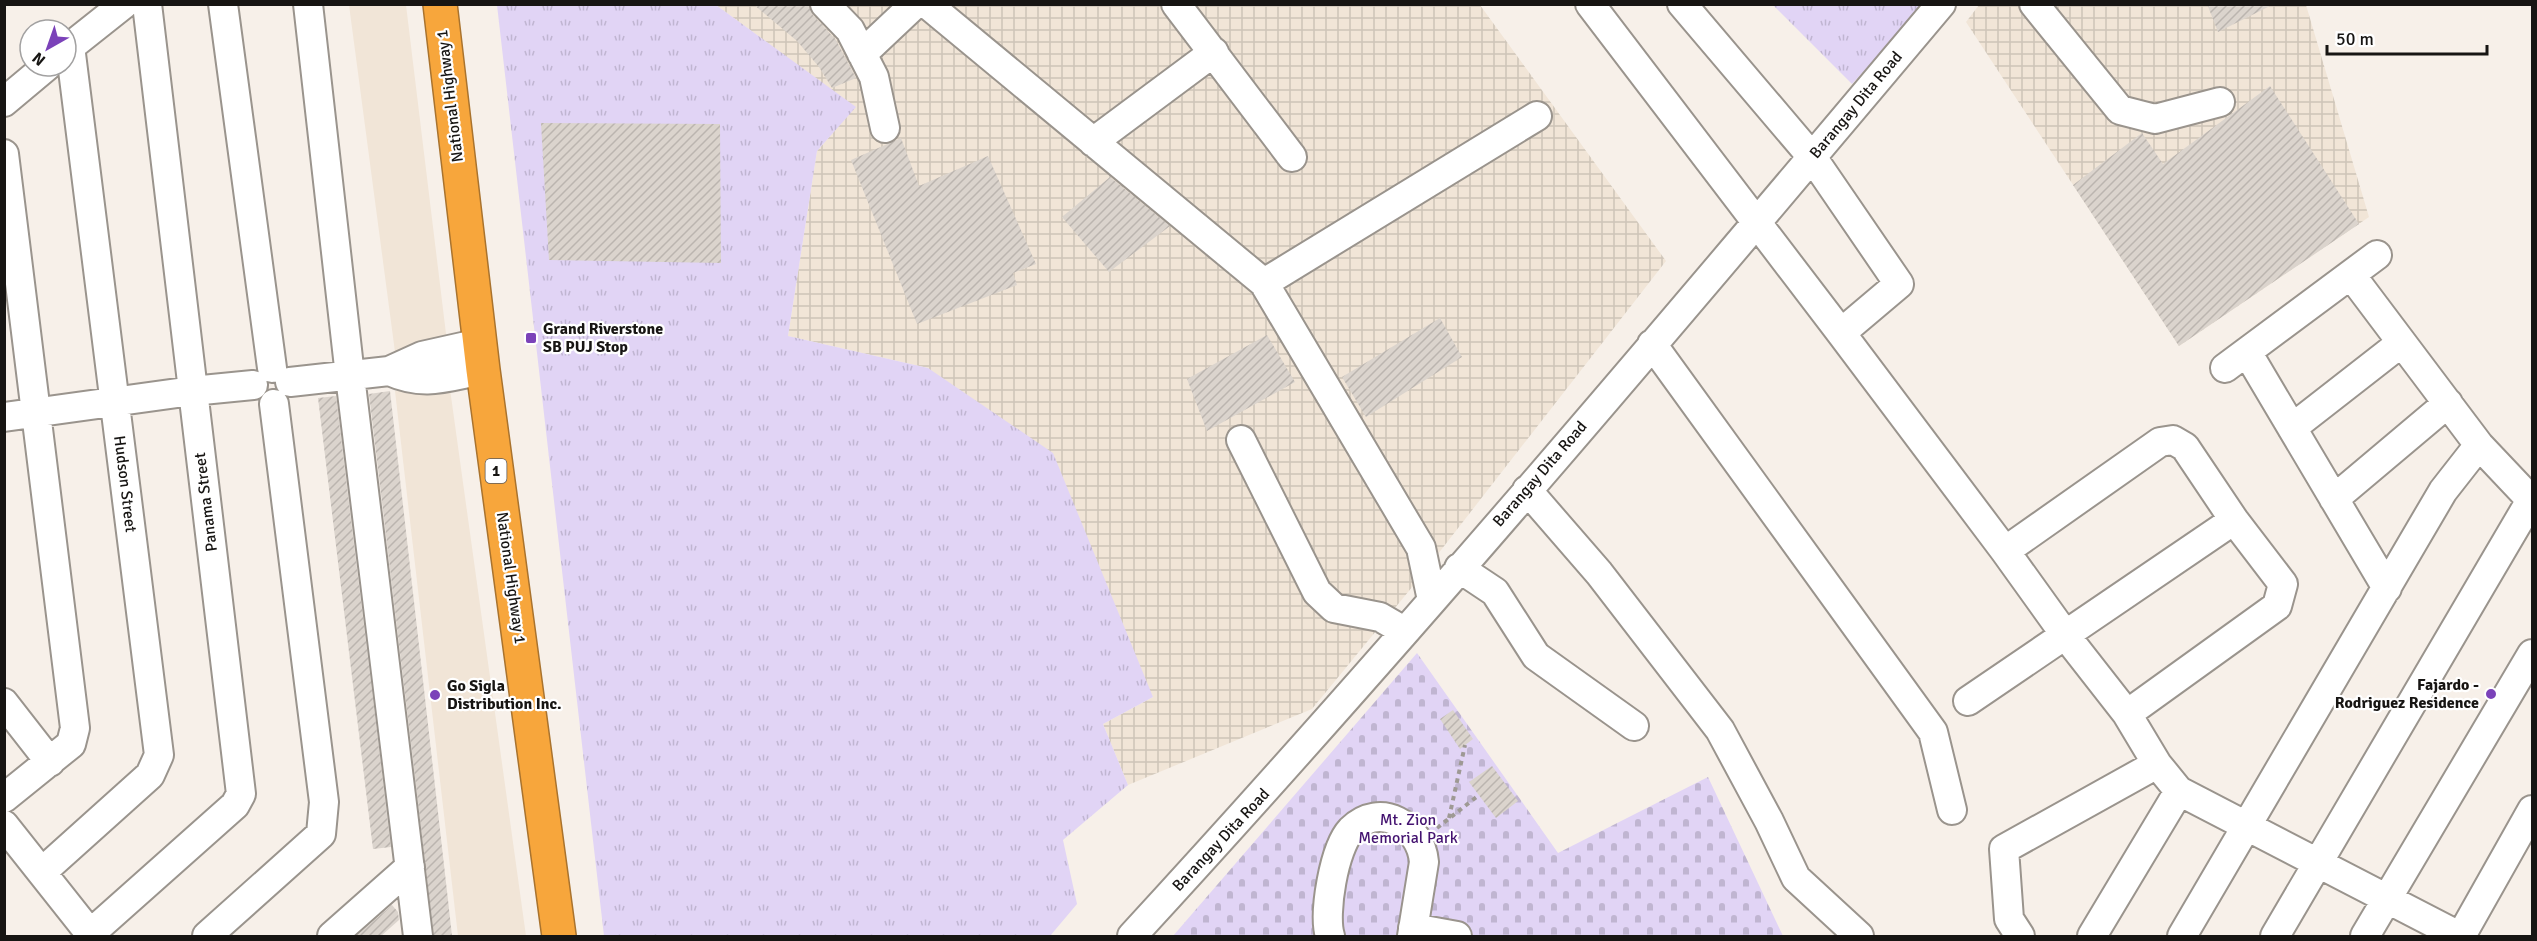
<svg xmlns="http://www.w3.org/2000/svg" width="2537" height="941" viewBox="0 0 2537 941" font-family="Signika,sans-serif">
<defs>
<pattern id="industrial-grid" width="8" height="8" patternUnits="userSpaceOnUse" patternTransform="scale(1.5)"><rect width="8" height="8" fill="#f1e5d7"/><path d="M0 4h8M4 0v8" fill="none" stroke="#cec4b8"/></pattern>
<pattern id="grass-tufts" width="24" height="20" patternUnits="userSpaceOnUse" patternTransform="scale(1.5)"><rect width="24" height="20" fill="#e1d4f5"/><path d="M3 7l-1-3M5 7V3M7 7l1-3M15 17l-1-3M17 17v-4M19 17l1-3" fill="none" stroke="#c0b5d1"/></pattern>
<pattern id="cemetery-stones" width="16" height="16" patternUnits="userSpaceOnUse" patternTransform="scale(1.5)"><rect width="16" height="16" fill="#e1d4f5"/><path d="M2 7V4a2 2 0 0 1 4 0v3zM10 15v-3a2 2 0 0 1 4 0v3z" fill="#c0b5d1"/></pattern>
<pattern id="building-hatch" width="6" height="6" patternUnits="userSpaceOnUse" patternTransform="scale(1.5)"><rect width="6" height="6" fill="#dbd4cd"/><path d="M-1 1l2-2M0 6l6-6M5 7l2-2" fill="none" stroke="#bbb5af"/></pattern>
</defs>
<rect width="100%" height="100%" fill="#f7f0e9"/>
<path fill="#f1e5d7" d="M349,5H406L447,342L395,352Z
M450,389L526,936H458L395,391Z"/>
<path fill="url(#industrial-grid)" d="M716,5H1480L1666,261L1413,586L1312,709L1128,785L1103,724L1153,697L928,368L788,336L817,151L855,107Z
M1979,5H2306L2369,217L2179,346L1966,22Z"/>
<path fill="url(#grass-tufts)" d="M497,5H716L856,107L817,151L788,336L928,368L1053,453L1153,697L1103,724L1128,785L1063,840L1077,904L1050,936H604Z
M1773,5H1924L1852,84Z"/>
<path fill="url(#cemetery-stones)" d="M1417,653L1558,853L1708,777L1783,936H1173Z"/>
<path fill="url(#building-hatch)" d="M753,4H808L813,15L836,40L856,78L832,88L819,67L797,41Z
M2207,4H2274L2218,32Z
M2270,86L2359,224L2179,346L2073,185L2142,133L2163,164Z
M541,123L720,124L721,263L549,260Z
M901,138L919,186L988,156L1036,264L1013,273L1017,285L917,324L851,160Z
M1110,177L1170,226L1109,272L1062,217Z
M1440,318L1462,357L1366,417L1342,377Z
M1267,335L1295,382L1207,431L1187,379Z
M390,391L448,900L452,936H434L369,394Z
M336,396L391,847L373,849L318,398Z
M1453,710L1473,739L1460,749L1440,719Z
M1492,766L1518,801L1496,818L1469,782Z
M392,905L398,912L399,920L381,936H356Z"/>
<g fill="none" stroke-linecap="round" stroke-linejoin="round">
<defs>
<path id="minor" d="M223,4L272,368
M308,4L350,376L418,936
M825,4L850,30L874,77L885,128
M927,4L1264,283L1421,548L1432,600
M1176,4L1292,157
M1590,4L1841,333L2005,551L2066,636L2127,714L2157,764L2179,791L2459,936
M1682,4L1812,157L1899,284L1841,333
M2034,4L2120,110L2155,119L2220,102
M66,50L124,4
M862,54L915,4
M4,102L47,66
M1093,142L1214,52
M4,154L75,728L71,744L4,798
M2351,275L2479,445L2532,501
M1264,283L1537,116
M1652,344L1933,732L1952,810
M2247,352L2387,588
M2225,368L2377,255
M389,371C425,387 446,377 483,370
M290,382L389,371L422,356L480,343
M4,417L192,391L253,385
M2292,428L2401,343
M1241,440L1317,592L1334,608L1380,617L1404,631
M1527,490L1599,573L1720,730L1769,821L1796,878L1859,936
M2334,499L2448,403
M2005,551L2160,442L2173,440L2185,447L2234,520L2283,584L2277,606L2127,714
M1459,568L1495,592L1536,656L1634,726
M1968,701L2234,520
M4,703L50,762
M4,825L92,936
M42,872L150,775L159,755L70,46
M1413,928L1457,936
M90,934L235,805L241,794L147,4
M207,936L321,834L324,802L274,404
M332,936L410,867
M1132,936C1410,634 1676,319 1941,4
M1330,936C1323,914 1334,848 1351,830C1380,801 1421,825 1424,862L1412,936
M2020,936L2009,919L2004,849L2157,764
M2092,936L2179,791
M2182,936L2443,491L2479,445
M2275,936L2531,500
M2365,936L2532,654
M2461,936L2532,810"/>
<path id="highway" d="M440,4L483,370L559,936"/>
</defs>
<use href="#minor" stroke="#9a948d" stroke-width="32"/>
<use href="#highway" stroke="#a9732e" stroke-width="36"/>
<path stroke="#9e9994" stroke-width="4" stroke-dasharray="4.5 4.5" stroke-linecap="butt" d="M1449,818L1465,745
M1437,828L1479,795"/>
<use href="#minor" stroke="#fff" stroke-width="28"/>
<use href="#highway" stroke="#f7a63c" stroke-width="33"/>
</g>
<g fill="#7b42b9" stroke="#fff" stroke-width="2">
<rect x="525" y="332" width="12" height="12" rx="3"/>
<circle cx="2491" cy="694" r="6"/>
<circle cx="435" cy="695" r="6"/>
</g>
<g text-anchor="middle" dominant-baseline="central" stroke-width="4.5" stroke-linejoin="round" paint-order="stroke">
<rect fill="#fff" stroke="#5d5b5a" stroke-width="1.5" x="485.5" y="459" width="21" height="24" rx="4.5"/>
<g font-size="15" font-weight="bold" fill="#171513">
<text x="496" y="471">1</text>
</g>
<g font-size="16" fill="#171513" stroke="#fff">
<text transform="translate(450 96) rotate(-97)">National Highway 1</text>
<text transform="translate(1856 105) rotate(-50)">Barangay Dita Road</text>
<text transform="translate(1540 474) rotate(-49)">Barangay Dita Road</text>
<text transform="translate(125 484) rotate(83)">Hudson Street</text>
<text transform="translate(206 502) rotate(-97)">Panama Street</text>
<text transform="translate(511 578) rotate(82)">National Highway 1</text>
<text transform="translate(1221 840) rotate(-47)">Barangay Dita Road</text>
</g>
<g font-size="16" font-weight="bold" fill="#171513" stroke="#fff" text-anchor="start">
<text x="543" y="329">Grand Riverstone<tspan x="543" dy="18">SB PUJ Stop</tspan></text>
<text x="2479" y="685" text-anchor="end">Fajardo -<tspan x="2479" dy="18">Rodriguez Residence</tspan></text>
<text x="447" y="686">Go Sigla<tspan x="447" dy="18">Distribution Inc.</tspan></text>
</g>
<g font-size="16" fill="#441370" stroke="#fff">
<text x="1408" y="820">Mt. Zion<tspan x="1408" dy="18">Memorial Park</tspan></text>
</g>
</g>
<rect width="2537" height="941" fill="none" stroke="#171513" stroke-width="12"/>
<g transform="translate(48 48) rotate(220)"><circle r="28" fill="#ffffff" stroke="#a2a1a1" stroke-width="1.5"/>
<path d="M0-4.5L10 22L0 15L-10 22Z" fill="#7b42b9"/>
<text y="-9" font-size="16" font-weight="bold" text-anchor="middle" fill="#171513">N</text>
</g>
<path d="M2327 45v9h160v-9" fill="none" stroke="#171513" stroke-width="3"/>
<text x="2336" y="45" font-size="18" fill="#171513" stroke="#ffffff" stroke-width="4.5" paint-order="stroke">50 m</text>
</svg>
